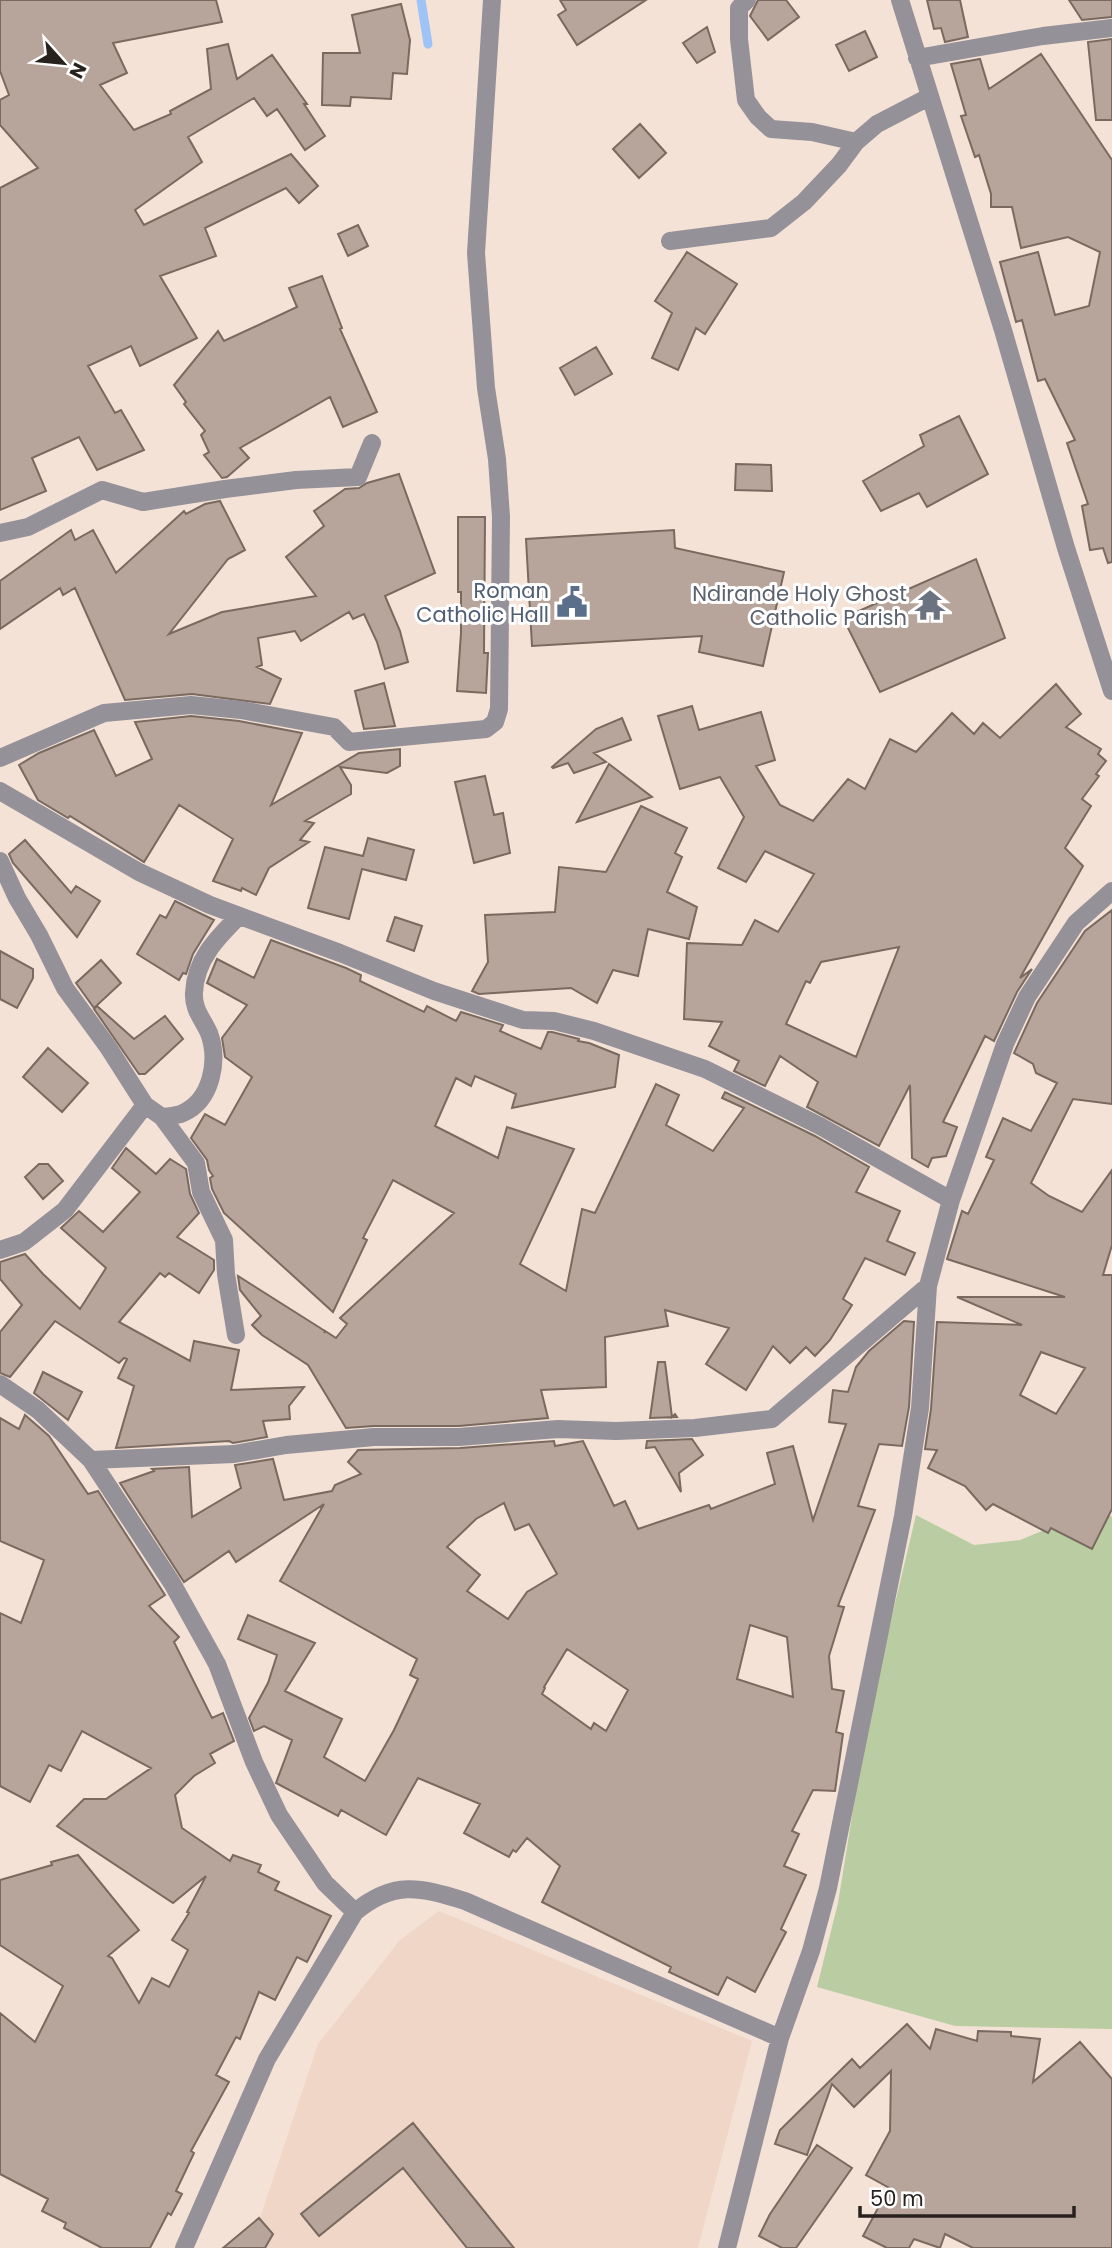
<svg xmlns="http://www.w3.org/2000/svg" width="1112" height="2248" viewBox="0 0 1112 2248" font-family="Poppins,sans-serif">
<rect width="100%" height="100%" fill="#f5e2d7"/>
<path fill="#efd6c6" d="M439,1911L752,2041L698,2248H250L318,2044L400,1940Z"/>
<path fill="#bacda2" d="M1098,1508L1112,1517V2029L955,2026L817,1987L838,1903L868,1717L916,1515L974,1545L1020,1540Z"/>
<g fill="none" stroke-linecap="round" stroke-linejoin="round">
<path stroke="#9ec4f7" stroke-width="9" d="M421,0L428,44"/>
</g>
<path fill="#b7a59b" stroke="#79695f" stroke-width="2" fill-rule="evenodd" d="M0,0H216L222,22L113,43L127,73L100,85L134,130L171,114L170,111L211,89L207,49L228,44L237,79L272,55L307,104H304L325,136L305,150L277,109L267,116L254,98L188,137L202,162L135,210L144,225L291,154L318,186L299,203L286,188L205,228L216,256L160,276L197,338L140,366L131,346L88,366L115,413L121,410L144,450L97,470L79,437L32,458L46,491L0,510V188L38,168L0,125V100L9,95L0,71Z
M560,0H646L577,45L558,15L566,10Z
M758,0H786L799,17L768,40L750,16Z
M927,0H960L968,37L945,42L941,28L934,29Z
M1069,0H1112V17L1082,20Z
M401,4L410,40L407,74L393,73L391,99L351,97L350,106L322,105L323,53H360L352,15Z
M707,27L715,52L697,63L683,43Z
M865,31L877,57L849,71L836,45Z
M1112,39V120H1096L1088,42Z
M1041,54L1112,160V562L1108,563L1103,548L1090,550L1082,506L1088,504L1067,443L1075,440L1045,379L1038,381L1022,320L1016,322L1000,262L1038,252L1055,315L1089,306L1100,252L1068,237L1021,248L1012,207H991V194L979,155L975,157L961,116L966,115L951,64L980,59L989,89Z
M640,124L666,153L639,178L613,149Z
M358,225L368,246L348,256L338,234Z
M687,252L737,284L705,334L696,328L678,370L652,358L672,313L655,301Z
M322,276L342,328L340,329L377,412L343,427L330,397L240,448L249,458L227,477L222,478L204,455L209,452L201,435L205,431L184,404L186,402L174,385L218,331L224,341L297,307L289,288Z
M596,347L612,374L575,395L560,368Z
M959,416L988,474L927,507L919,493L881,511L863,481L924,446L920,435Z
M736,464L771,465L772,491L735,490Z
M399,474L435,573L385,596L400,631L408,662L385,669L377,642L364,614L353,619L349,612L301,641L295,631L258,638L262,665L257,667L281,679L270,704L192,694L125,700L75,588L63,595L60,588L0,629V581L71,530L75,540L93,530L116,573L184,511L186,514L205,504L220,501L245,550L228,559L169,634L222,612L316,596L286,557L324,526L314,511L345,489L359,488L367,483Z
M458,517H485L484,653H488L486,693L457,691L461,633V592H458Z
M674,530L675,548L784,572L763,666L699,652L702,636L532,646L526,539Z
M976,559L1005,638L880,692L843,618Z
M384,683L395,726L364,729L355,691Z
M1056,684L1081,714L1066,727L1101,749L1098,754L1106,761L1096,774L1099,776L1082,799L1091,806L1065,848L1083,866L1020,978L1032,969L1017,992L994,1041L985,1036L943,1122L957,1127L946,1156L932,1158L928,1167L912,1158L910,1085L879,1146L807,1107L818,1082L780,1056L765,1086L734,1071L739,1061L709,1046L722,1022L684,1019L687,943L742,945L755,920L778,932L814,874L765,851L746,882L718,868L744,817L720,777L680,789L658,716L692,706L699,730L761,712L775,760L756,766L780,805L813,821L848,779L865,789L890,739L916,752L952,713L974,734L983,723L1000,738ZM899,947L856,1057L786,1024L806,981L810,983L821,962Z
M191,716L239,721L302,733L271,805L359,753L400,749V766L387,773L340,767L351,785V794L305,821L314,823L300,840L309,842L269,868L256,895L242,888L241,891L213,881L233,839L179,805L144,862L70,816L68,818L38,800L19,765L39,753L94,730L116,776L152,759L135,722Z
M622,718L631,740L594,753L606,762L574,773L568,763L553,768L552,767L596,729Z
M609,764L652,797L577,822Z
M485,776L494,815L503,813L510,853L474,863L455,782Z
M641,806L687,828L675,853L682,857L667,892L697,907L689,939L648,929L638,976L613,970L597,1003L571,988L479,994L472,991L488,962L485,915L555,912L559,867L606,872Z
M368,838L414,850L406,880L362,869L349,919L308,908L325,847L363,856Z
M25,840L71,893L76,886L100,901L77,937L13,863L9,854Z
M175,901L214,920L193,954L186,974L183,973L179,980L137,954L160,915L166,918Z
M1112,910V1104L1073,1099L1031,1183L1049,1196L1082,1212L1112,1170V1245L1103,1275H1112V1509L1092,1549L1051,1528L1048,1533L993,1504L986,1510L965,1486L928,1468L937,1450L925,1449L931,1409L937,1322L1022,1325L957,1297H1065L947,1259L962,1211L968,1214L994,1160L986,1157L1003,1118L1031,1131L1057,1083L1036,1073L1033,1064L1014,1053L1037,1003L1085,931ZM1041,1352L1085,1368L1056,1414L1020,1395Z
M395,917L422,926L414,951L387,941Z
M271,940L346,968L361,975L360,981L424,1012L427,1006L456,1021L461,1012L503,1025L500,1031L541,1049L548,1032H552L579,1039L578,1041L589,1043L619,1055L615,1087L512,1108L516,1094L475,1076L471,1086L456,1078L435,1126L498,1158L507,1127L574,1149L520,1264L566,1291L582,1209L595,1213L656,1084L679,1095L666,1125L713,1151L744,1108L722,1098L725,1092L815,1136L869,1167L856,1192L900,1211L887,1241L915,1253L905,1275L865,1258L843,1299L852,1305L830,1340L815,1356L806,1347L790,1363L773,1346L746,1390L706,1364L729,1328L665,1310L668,1326L605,1337L606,1387L541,1390L548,1418L459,1426H374L346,1428L308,1365L262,1335L252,1325L261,1316L240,1290L238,1276L325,1331L324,1333L325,1331L336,1338L347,1324L340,1318L454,1213L393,1180L363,1238L367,1240L333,1312L224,1213L212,1189L210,1178L213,1176L209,1170L207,1160L191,1138L205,1114L225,1125L252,1077L225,1057L222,1038L247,1005L207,983L217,959L254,978Z
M0,951L33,969V978L17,1008L0,999Z
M101,960L121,983L94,1008L76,983Z
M97,1006L134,1039L165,1016L183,1039L145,1074H139L94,1009Z
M48,1048L88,1083L62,1112L23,1077Z
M126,1148L156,1174L170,1159L186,1169L190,1194L199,1213L177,1237L214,1260V1270L199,1293L169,1273L165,1277L160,1273L119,1322L190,1361L194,1341L239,1350L231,1390L304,1387L289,1406L290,1419L263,1421L267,1437L233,1443L229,1441L116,1448L134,1386L118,1378L127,1359L124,1358L119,1363L55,1321L10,1377L0,1373V1332L22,1305L0,1279V1262L25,1254L43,1274L80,1309L106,1268L61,1228L79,1211L103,1232L140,1192L112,1168Z
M39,1164H48L63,1181L43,1199L25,1177Z
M904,1321L914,1322L909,1407L902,1446L879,1444L858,1506L875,1510L838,1606L844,1607L829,1656L832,1689L844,1691L836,1732L843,1734L835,1791L813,1790L792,1831L799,1834L784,1866L806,1875L781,1929L786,1932L755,1992L727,1977L718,1995L669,1972L671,1967L542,1902L560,1866L527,1838L516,1852L513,1850L509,1857L464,1833L480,1804L418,1778L386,1835L341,1810L338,1816L276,1783L292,1740L264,1726L254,1731L249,1718L268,1683L277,1655L238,1639L248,1615L315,1643L285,1691L342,1719L324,1757L365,1781L394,1730L418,1679L410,1675L417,1659L280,1581L324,1504L236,1562L229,1551L184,1582L120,1483L154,1471L152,1469L189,1467L192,1517L241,1488L235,1465L273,1459L284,1500L332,1491L335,1485L361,1474L348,1462L358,1450L460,1448L554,1441L555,1446L583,1441L614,1506L625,1501L638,1529L709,1505L711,1509L775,1484L767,1453L793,1446L813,1520L846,1424L829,1422L833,1390L848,1392L856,1367L869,1351ZM504,1503L515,1530L529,1524L557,1574L527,1592L508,1619L467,1591L480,1575L447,1547L476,1519ZM750,1625L787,1637L793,1697L737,1679ZM567,1649L628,1690L606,1731L594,1723L591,1729L542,1694L545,1688L544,1687Z
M658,1362H665L672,1417L675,1414L677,1417L650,1418Z
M43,1372L82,1392L68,1420L34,1393Z
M25,1415L49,1436L88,1494L98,1491L165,1595L149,1606L179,1637L174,1642L212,1718L223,1713L234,1741L210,1754L215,1763L194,1776L175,1795L182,1828L230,1861L233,1855L261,1865L258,1872L279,1882L275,1890L331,1916L307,1962L297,1957L275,2000L259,1992L240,2039L236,2037L216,2075L229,2082L191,2151L194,2153L176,2191L182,2194L171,2215L168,2213L150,2248H102L64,2228L66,2223L42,2211L48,2199L0,2174V2013L35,2042L63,1986L0,1945V1880L52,1865L51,1862L78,1855L139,1930L108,1956L112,1958L139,2003L152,1978L169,1987L188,1950L172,1940L189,1913L187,1912L206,1876L173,1903L57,1826L84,1799H106L151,1768L82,1731L61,1771L49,1765L30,1802L0,1786V1613L21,1623L44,1560L0,1541V1418L19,1429Z
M692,1439L703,1455L679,1473L681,1492L655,1447L646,1448L647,1441Z
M907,2024L930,2049L936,2029L977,2041L978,2031L1011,2032V2036L1040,2039L1033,2082L1080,2042L1112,2079V2248H973L945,2234L940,2248L914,2239L909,2248H887L863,2236L878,2208L893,2190L866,2175L890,2131L891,2071L854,2107L832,2084L807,2155L775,2144L780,2130L852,2059L860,2068Z
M413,2123L514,2248H467L403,2168L319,2236L301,2214Z
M817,2145L852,2168L796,2248H782L759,2236L770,2214Z
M259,2218L273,2234L265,2248H223Z"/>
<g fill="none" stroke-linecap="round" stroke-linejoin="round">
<path stroke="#959198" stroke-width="18" d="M747,0L739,8V39L746,100L758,117L771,129L812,132L856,142
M900,0L1003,330L1066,548L1112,691
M917,58L1043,36L1112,28
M670,241L771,228L804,202L839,165L856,142L877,124L929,97
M0,533L28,527L102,490L143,502L225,489L296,480L358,477L372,443
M0,758L104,713L191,705L241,710L334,727L349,742L486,729L495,722L499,709L501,517L497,459L486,388L476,253L492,0
M0,791L139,872L210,905L340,953L434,991L523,1020L554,1021L594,1031L705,1069L820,1126L951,1200
M0,861L17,898L39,935L65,988L108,1047L145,1105L162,1117C169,1116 177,1116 183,1113C212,1100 219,1060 209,1033C203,1019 193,1010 194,993C195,960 217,938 239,916
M162,1117L196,1163L201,1192L224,1240L226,1274L236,1335
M0,1250L24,1242L65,1210L145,1105
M0,1384L38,1410L91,1460L172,1583L217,1664L254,1762L279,1815L325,1883L355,1912L267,2059L184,2248
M91,1460L234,1454L286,1445L374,1437H459L558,1429L616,1431L695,1428L772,1419L928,1286
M355,1912C394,1880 419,1887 465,1901L780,2038
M727,2248L780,2038L811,1951L828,1888L903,1516L920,1408L928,1286L951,1200L1005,1044L1027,997L1076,923L1112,891"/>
</g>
<defs>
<symbol id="civic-bare" viewBox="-9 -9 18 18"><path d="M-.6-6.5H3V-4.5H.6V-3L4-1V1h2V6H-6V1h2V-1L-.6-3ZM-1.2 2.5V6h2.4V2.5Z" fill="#5c6f8a" stroke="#fff" stroke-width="2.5" paint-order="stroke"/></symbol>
<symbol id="temple-bare" viewBox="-9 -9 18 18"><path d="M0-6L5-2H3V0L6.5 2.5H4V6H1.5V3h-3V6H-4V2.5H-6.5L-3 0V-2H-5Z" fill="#6b7280" stroke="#fff" stroke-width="2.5" paint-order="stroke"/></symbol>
</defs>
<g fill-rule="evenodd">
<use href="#civic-bare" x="550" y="580" width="44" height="44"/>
<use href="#temple-bare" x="908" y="583" width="44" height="44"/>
</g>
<g text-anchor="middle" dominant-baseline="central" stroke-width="6" stroke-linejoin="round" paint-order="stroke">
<g font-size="21" fill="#4e5e75" stroke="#fff" text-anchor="end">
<text x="549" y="590">Roman<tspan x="549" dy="24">Catholic Hall</tspan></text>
</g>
<g font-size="21" fill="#5b616d" stroke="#fff" text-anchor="end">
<text x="907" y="593">Ndirande Holy Ghost<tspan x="907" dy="24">Catholic Parish</tspan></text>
</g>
</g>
<g transform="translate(63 63) rotate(117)" stroke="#ffffff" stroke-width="5" paint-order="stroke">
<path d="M0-5L12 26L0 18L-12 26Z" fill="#28221e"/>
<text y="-10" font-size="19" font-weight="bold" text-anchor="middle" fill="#28221e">N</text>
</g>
<path d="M860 2206v10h214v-10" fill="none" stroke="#28221e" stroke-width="3.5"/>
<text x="870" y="2206" font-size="21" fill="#28221e" stroke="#ffffff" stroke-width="5" paint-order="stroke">50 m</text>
</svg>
